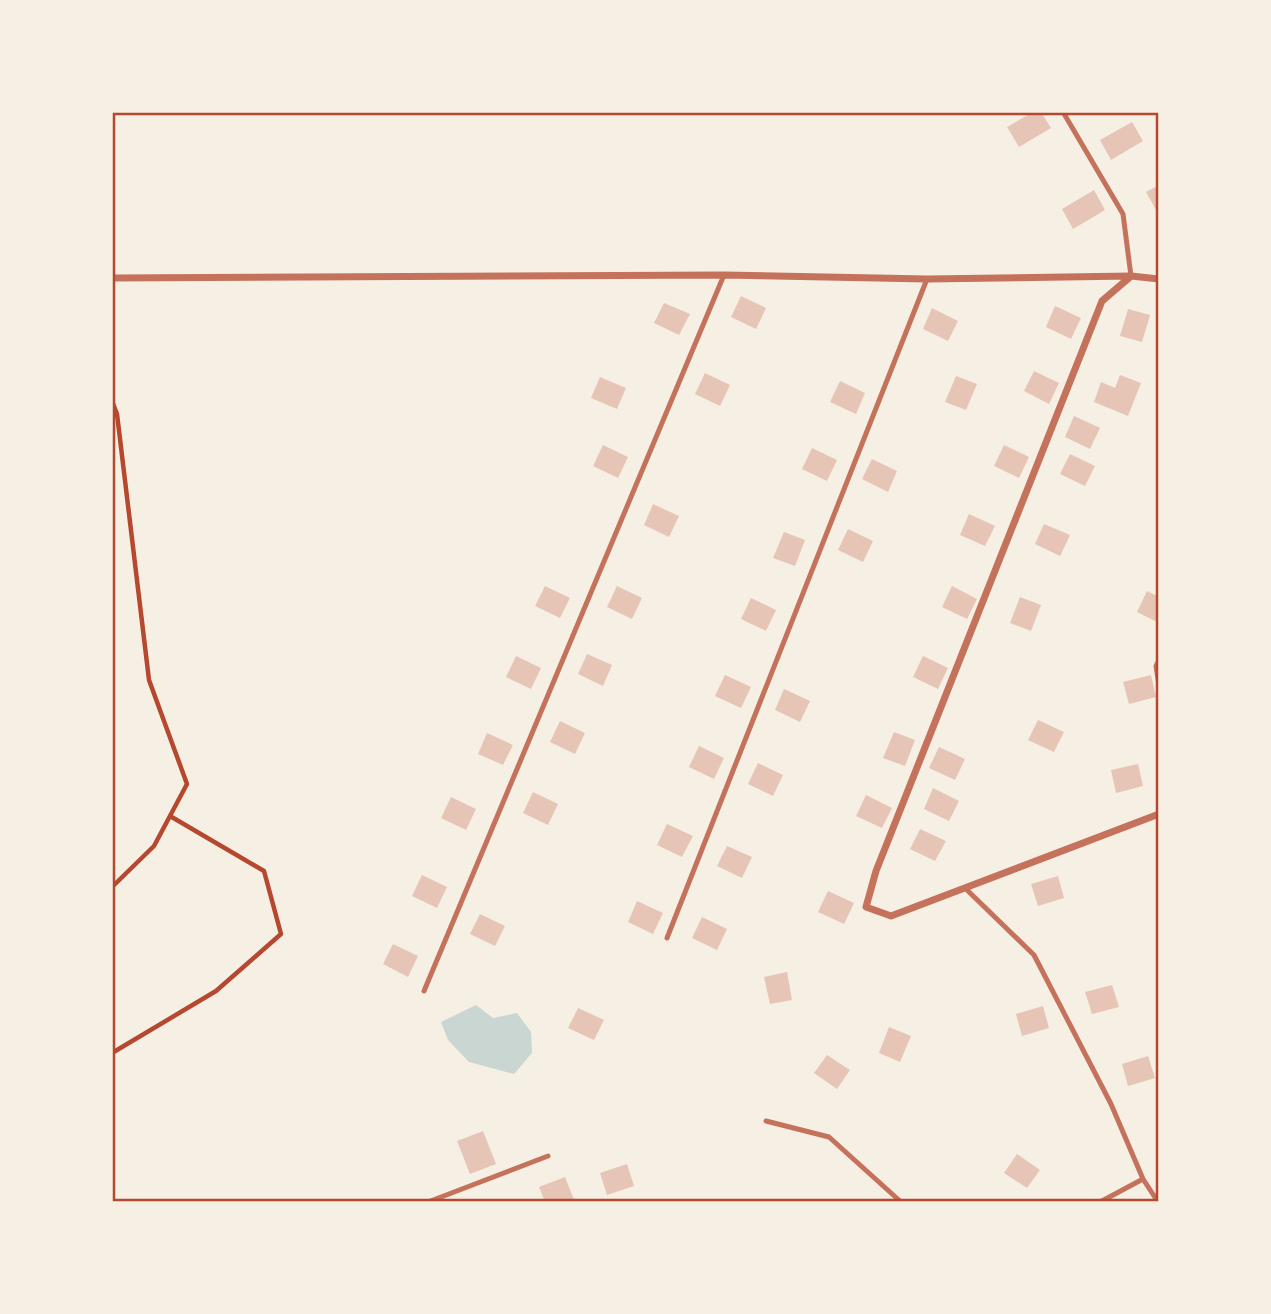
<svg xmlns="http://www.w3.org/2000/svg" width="1271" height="1314" viewBox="0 0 1271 1314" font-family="Barlow,sans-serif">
<rect width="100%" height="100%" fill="#f6efe4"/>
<path fill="#c9d6d2" d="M476,1005L493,1018L517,1013L531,1032L532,1053L514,1074L469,1062L448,1040L441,1022Z"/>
<path fill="#e6c5b7" d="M1033,112H1041L1051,128L1019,147L1007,127Z
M1132,122L1143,141L1111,160L1100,140Z
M1159,185V211L1157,212L1146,192Z
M1094,190L1105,210L1073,229L1062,209Z
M741,296L766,308L756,329L731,317Z
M664,303L690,314L679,335L654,323Z
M1055,306L1081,318L1071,339L1046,327Z
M932,308L958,321L948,341L923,329Z
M1128,309L1150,315L1142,342L1120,336Z
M1034,371L1059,383L1049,404L1024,391Z
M705,373L730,385L720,406L695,394Z
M1120,375L1141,383L1128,416L1094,402L1101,382L1115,388Z
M956,376L977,384L966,410L945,402Z
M600,377L626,388L617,409L591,398Z
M840,381L865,393L856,414L830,402Z
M1074,416L1100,428L1090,449L1065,437Z
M603,445L628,457L618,478L593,466Z
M1004,445L1029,457L1019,478L994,466Z
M812,448L837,460L827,481L802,469Z
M1070,454L1095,466L1085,486L1060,474Z
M872,459L897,471L888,492L862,479Z
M653,504L679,516L669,537L644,525Z
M969,514L995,526L985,546L960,535Z
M1044,524L1070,535L1060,556L1035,544Z
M848,529L873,541L863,562L838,550Z
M784,532L805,540L795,566L773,558Z
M545,586L570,598L560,618L535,606Z
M617,586L642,598L632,619L607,607Z
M952,586L977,599L967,619L942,607Z
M1147,591L1159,597V623L1137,612Z
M1020,597L1041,605L1031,631L1010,623Z
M751,598L776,610L766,631L741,619Z
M587,654L612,665L603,686L578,674Z
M516,656L541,668L531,689L506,677Z
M923,656L948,668L938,689L913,677Z
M725,675L751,687L741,708L715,696Z
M1151,675L1156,697L1129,704L1123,682Z
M784,689L810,701L800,722L775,710Z
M1038,720L1064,732L1054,752L1028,740Z
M560,721L585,733L575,754L550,742Z
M894,732L915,740L905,766L883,758Z
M487,733L513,745L503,765L478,754Z
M699,746L724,758L714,779L689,767Z
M939,747L965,759L955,780L929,768Z
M758,763L783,775L773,796L748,784Z
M1138,764L1143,786L1116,793L1111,770Z
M933,788L959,801L949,821L924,809Z
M533,792L558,804L548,825L523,813Z
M866,795L892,808L882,828L856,816Z
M451,797L476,809L466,830L441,818Z
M667,824L693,836L682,857L657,845Z
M920,829L946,841L935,861L910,849Z
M727,846L752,857L742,878L717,866Z
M422,875L447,887L437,908L412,896Z
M1058,876L1064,898L1038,906L1031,884Z
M828,891L854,903L844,924L818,912Z
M637,901L663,913L653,934L628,922Z
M480,914L505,926L495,946L470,934Z
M702,917L727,929L717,950L692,938Z
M393,944L418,956L408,977L383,964Z
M787,972L792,1000L770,1004L764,977Z
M1112,985L1119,1007L1092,1014L1085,992Z
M1043,1006L1049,1028L1022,1036L1016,1014Z
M578,1008L604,1020L594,1040L568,1028Z
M889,1027L911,1036L900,1062L879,1053Z
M827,1055L850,1070L837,1089L814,1073Z
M1148,1056L1155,1078L1128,1086L1122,1064Z
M483,1131L496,1164L470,1174L457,1141Z
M1017,1154L1040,1170L1027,1188L1004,1173Z
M627,1164L634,1186L607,1195L600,1173Z
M565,1177L575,1202H545L539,1187Z"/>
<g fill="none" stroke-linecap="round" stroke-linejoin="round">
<path stroke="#b5482f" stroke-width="4.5" d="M112,401L117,414L149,680L187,784L154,846L112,887
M112,1053L216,991L281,934L264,871L170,816"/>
<path stroke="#c5725c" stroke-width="5" d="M1063,112L1123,214L1131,276
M1159,660L1156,666L1159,685
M966,889L1034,955L1111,1104L1143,1179L1158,1202
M667,938L927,279
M424,991L724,275
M766,1121L829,1137L901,1202
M428,1202L548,1156
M1100,1202L1143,1179"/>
<path stroke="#c5725c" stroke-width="7" d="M1130,277L1102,301L876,871L866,907L891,916L1159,814
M112,278L724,275L927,279L1131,276L1159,279"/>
</g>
<rect width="1271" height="1314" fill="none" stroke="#f6efe4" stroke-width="228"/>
<rect x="114" y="114" width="1043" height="1086" fill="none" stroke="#b5482f" stroke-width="2.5"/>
</svg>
